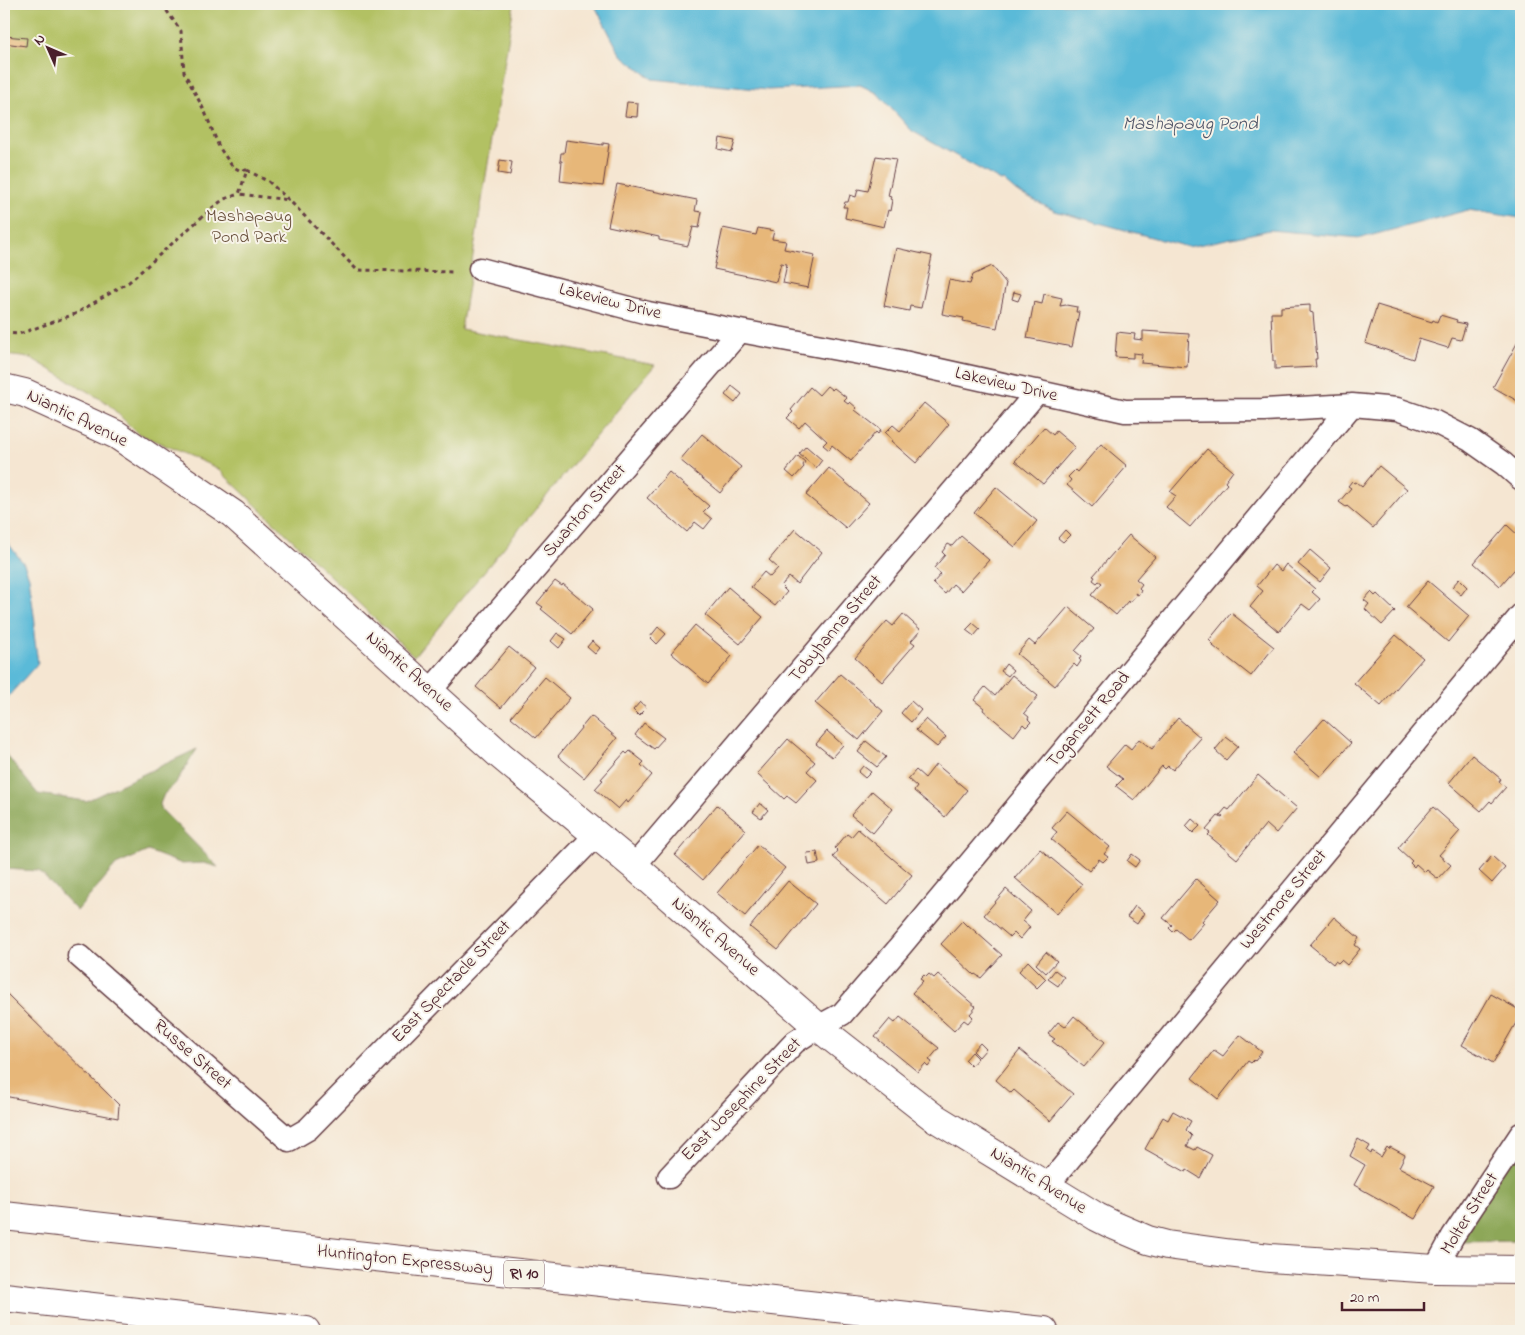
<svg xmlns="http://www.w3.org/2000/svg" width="1525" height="1335" viewBox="0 0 1525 1335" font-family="'Indie Flower',sans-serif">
<rect width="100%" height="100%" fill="#f7f3e8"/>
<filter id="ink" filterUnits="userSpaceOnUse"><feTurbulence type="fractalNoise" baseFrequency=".02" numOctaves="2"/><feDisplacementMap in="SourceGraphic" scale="10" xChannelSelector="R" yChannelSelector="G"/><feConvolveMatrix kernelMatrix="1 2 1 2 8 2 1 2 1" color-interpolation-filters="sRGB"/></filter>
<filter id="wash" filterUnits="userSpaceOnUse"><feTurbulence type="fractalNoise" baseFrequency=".0096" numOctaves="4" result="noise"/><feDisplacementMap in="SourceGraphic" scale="20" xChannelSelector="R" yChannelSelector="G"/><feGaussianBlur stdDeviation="1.12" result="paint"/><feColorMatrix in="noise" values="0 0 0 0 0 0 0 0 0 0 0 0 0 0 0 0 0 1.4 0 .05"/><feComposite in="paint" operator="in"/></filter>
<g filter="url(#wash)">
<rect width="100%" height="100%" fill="#f5e6d2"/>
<path fill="#b2c163" stroke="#7e7047" d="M4,4H514L461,329L655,365L414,656L217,468L137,433L107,403L31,358L4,355Z"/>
<path fill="#8da759" stroke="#6c6342" d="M197,749L175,784L164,794L160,804L162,810L218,867L204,863L182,864L148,851L116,865L77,911L39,871L4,869V752L38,794L86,801Z
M1521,1128V1241L1458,1242Z"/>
<path fill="#5abad8" stroke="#526c82" d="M594,4H1521V218L1468,210L1361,238L1270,230L1188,247L1055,211L1017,192L1003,180L1001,181L912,131L877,93L860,85L768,90L652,79L620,54Z
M4,538L24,564L29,577L35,623L34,634L38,663L5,700L4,705Z"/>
<g id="blocks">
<path fill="#e7b779" d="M4,36L27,38L26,46L4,43Z
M627,102L638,103L637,117L625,116Z
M720,138L735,141L732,152L718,149Z
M566,140L603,145V143L609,144L603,186L560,181L562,161H560L561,153H564Z
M876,156L896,159L888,196L891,197L890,199L892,200L890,211L888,210L884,227L845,218L847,207H843L845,202H848L850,195L856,197L858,189L868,191Z
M500,160L512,162L510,175L498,173Z
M617,184L697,200L695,211L702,212L699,228L693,227L688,246L659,240V237L608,226Z
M723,228L756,235L758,228L774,231L772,239L786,241L784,249L815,255L808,288L783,283L787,264L781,263L776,282L714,269Z
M896,248L932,256L921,308L910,306L909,311L884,306Z
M992,266L1006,283L997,328L963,321L964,318L942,314L949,280L970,284L973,275Z
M1014,292L1021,294L1018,301L1012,299Z
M1044,294L1062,298L1060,306L1066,305L1077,307L1076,312H1079L1072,347L1027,338L1034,302L1042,304Z
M1310,305V312L1313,313L1317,359H1315L1316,367L1275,369V361H1273L1271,313H1281V307Z
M1377,305L1432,322L1433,320L1437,322L1440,315L1457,320L1456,322L1466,324L1461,340L1452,338L1448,348L1419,339L1413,359L1365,343Z
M1143,331L1189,334L1187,367L1141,363L1142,354L1133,353V358L1115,357L1117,332L1135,334L1134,339L1143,340Z
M1521,336V403L1493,387Z
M732,386L742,394L735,403L725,395Z
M827,386L832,390L834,388L847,398L844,401L848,404L850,402L857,408L855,410L881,430L878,434L876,432L851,461L832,445L829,450L823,445L827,441L805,421L799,428L787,418L793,412L791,410L810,387L819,395Z
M924,403L949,424L916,463L891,441L893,440L885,433L893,425L900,431Z
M1044,427L1053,435L1056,431L1075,447L1043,484L1015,461Z
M702,434L741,467L720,493L680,460Z
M1101,444L1127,466L1092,507L1067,485L1071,480L1068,477L1075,470L1077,472Z
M806,446L822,460L816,468L799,454Z
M1207,449L1233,471L1225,482L1227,484L1190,527L1166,507L1176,496L1170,492Z
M798,456L805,462L803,465L804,467L794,478L786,471Z
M1379,466L1407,489L1373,528L1347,506L1346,507L1339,502L1351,488L1348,486L1352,481L1354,483L1356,482L1362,487Z
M829,468L869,503L846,528L806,495Z
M669,472L709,506L703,512L712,519L704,529L695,522L687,532L647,498Z
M996,487L1037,521L1015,547L974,513Z
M1507,525L1521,538V562L1500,586L1474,563Z
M795,529L822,552L797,584L789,577L781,586L787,592L775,606L751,587L764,572L770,577L778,568L769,560Z
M1065,530L1070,535L1063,542L1058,538Z
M1129,535L1155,557L1136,579L1142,584L1139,588L1141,590L1138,595L1135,593L1136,595L1129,603L1128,601L1116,615L1092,595L1102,583L1099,581L1097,583L1093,580L1095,577L1093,576Z
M961,536L989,560L961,591L953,584L945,594L933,583L941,574L934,568L945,555L942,552L948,544L952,546Z
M1310,550L1331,568L1320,582L1298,564Z
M1286,564L1315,589L1312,592L1320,599L1310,610L1302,604L1279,632L1250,607L1263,591L1257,586L1274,565L1281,571Z
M1459,579L1467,587L1461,595L1452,587Z
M555,581L562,586L563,584L593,609L572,634L541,609L543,607L537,603Z
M1428,581L1469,616L1448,642L1406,607Z
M728,587L763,617L740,644L705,615Z
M1371,592L1375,596L1377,594L1395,611L1382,625L1365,609L1369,604L1364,600Z
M1068,607L1094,629L1075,651L1081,656L1079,659L1081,661L1077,667L1074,664L1055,686L1017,654L1029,640L1035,645Z
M1231,613L1274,647L1251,676L1213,646L1214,645L1209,640Z
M903,614L921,630L911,641L915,644L882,682L855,658L887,621L893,626Z
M973,623L980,629L974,636L966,630Z
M695,625L732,656L708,684L671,653Z
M658,627L666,634L657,644L650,637Z
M557,633L566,639L559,648L551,641Z
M1396,635L1423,658L1381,706L1354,683Z
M592,641L600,648L595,654L587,647Z
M509,647L534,667L501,708L476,687Z
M1006,664L1013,670L1008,676L1001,671Z
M840,674L883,711L859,740L815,703Z
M1012,675L1038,696L1024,713L1029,717L1028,719L1031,722L1026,727L1023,724L1014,736L983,710L984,708L974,700L985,687L995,696Z
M545,677L570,698L536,738L511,717Z
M911,701L921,710L911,722L901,713Z
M640,702L647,708L639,716L633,710Z
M591,716L617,738L584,778L558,756Z
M1178,718L1201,738L1173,770L1168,766L1165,769L1162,766L1134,800L1116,786L1123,779L1106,766L1125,744L1131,749L1139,739L1152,749Z
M926,719L946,737L937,747L916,730Z
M1324,719L1351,743L1321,777L1293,753Z
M644,723L664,738L654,749L635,735Z
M827,731L843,745L832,757L816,744Z
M1226,737L1238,746L1226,760L1215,750Z
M788,739L815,762L807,771L817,780L796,803L787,796L784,799L757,774Z
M866,741L886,757L877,767L858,752Z
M630,751L644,762L641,765L652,775L628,803L626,800L618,809L595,789L603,780L601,779L625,752L627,754Z
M1472,755L1501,779L1499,782L1506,787L1492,803L1490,801L1481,811L1449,783Z
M936,764L967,790L945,817L914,791L917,787L908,779L916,770L925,778Z
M863,766L871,772L865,778L858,772Z
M1258,775L1297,808L1276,833L1266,824L1237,859L1208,835L1210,833L1206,830L1218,816L1222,818L1223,817L1220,815L1226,808L1229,810Z
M872,791L893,809L873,833L851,815Z
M760,803L768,810L761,818L753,812Z
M717,805L746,830L703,880L675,855Z
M1433,807L1460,831L1439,855L1451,865L1438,879L1427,870L1425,872L1416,864L1414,867L1410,863L1412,861L1398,848Z
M1067,811L1110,847L1104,854L1108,857L1103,862L1099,859L1089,871L1051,839L1057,832L1052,828Z
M1192,819L1200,826L1193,833L1186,826Z
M858,829L912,875L888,904L833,857L838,851L835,848L847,834L851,837Z
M758,845L785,868L745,916L717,893Z
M1040,849L1082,884L1057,914L1015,878Z
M817,852L819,863L809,865L807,853Z
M1132,854L1140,860L1135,867L1127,861Z
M1492,856L1505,868L1492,883L1479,871Z
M1196,879L1220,900L1202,921L1204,923L1189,940L1176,929L1173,932L1169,928L1172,925L1163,918Z
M788,881L816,904L778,950L750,927Z
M1006,889L1031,911L1023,921L1030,927L1020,939L1014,933L1010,937L984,915Z
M1135,906L1144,913L1137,924L1127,917Z
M1334,917L1359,938L1355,945L1360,949L1347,965L1341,960L1338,963L1335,961L1333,964L1310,945Z
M962,921L967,926L968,925L1002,955L981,978L975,974L974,975L941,944Z
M1046,952L1057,961L1046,973L1036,964Z
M1028,961L1046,979L1037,988L1019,971Z
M1055,970L1064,977L1058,986L1048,979Z
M929,974L934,978L938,974L976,1007L970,1014L973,1017L968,1023L964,1020L954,1031L912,993L923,981L920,979L924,975L926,977Z
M4,991L119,1105L118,1118L4,1096Z
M1491,994L1521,1011V1014L1493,1063L1462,1045Z
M1074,1016L1105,1042L1084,1067L1052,1041L1055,1039L1048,1034L1058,1022L1065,1027Z
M900,1017L939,1048L929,1060L932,1062L928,1067L925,1064L918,1072L875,1037L890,1019L895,1023Z
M1240,1035L1262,1052L1255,1061L1254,1060L1251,1063L1248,1061L1218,1099L1192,1078L1214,1050L1223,1056Z
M980,1043L986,1049L979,1057L973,1051Z
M1020,1050L1073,1094L1050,1121L1014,1090L1011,1093L996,1080Z
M972,1052L978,1058L971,1066L965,1060Z
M1173,1111L1191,1121L1186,1130L1192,1136L1187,1146L1195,1150L1197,1147L1212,1155L1200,1178L1187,1170L1186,1172L1145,1149L1163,1117L1168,1120Z
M1358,1139L1370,1146L1367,1151L1371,1154L1372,1151L1381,1157L1387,1147L1389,1149L1390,1147L1405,1155L1399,1167L1434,1186L1415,1219L1354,1185L1365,1165L1350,1156Z"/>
</g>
</g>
<g filter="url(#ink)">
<use href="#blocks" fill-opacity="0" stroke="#643d44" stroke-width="1"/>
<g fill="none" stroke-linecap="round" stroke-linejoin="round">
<defs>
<path id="minor" d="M480,269L648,313L740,331L881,357L1125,411L1264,410L1352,405L1397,409L1435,422L1470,440L1504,464L1521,479
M430,691L740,331
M634,866L1038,391
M79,956L289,1140L308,1129L596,835
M669,1177L795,1042L818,1027L842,1014L899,948L1352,405
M1047,1186L1521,615
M1435,1269L1453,1236L1521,1134"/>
<path id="tertiary" d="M4,388L25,393L117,435L233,514L500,755L634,866L818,1027L932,1116L1097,1217L1113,1225L1148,1240L1167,1245L1226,1253L1270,1258L1435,1269L1521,1270"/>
<path id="motorway" d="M4,1216L1044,1331
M4,1297L306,1331"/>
</defs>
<use href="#minor" stroke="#643d44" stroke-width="25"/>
<use href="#tertiary" stroke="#643d44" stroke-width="30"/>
<use href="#motorway" stroke="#643d44" stroke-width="30"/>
<path stroke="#643d44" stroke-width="3" stroke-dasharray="4 4" stroke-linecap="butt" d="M162,4L181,31L184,72L205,112L219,147L232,166L239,170H247L239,194L289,200
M247,170L269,182L289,200L357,270L455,272
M4,333L19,334L75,314L129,282L212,208L224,199L239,194"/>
<use href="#minor" stroke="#fff" stroke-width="22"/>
<use href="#tertiary" stroke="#fff" stroke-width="28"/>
<use href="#motorway" stroke="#fff" stroke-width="28"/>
</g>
</g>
<g text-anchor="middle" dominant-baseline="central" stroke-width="4" stroke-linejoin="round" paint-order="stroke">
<rect fill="#f7f3e8" stroke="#7e5f64" stroke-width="1" x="504" y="1260.5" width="40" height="27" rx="4"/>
<g font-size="16" font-weight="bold" fill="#4a1f2b">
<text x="524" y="1274">RI 10</text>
</g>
<g font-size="18" fill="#69503c" stroke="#f7f3e8">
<text x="249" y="217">Mashapaug<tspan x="249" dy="21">Pond Park</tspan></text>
</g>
<g font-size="18" fill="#4a1f2b" stroke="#f7f3e8">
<text transform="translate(610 302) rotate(14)">Lakeview Drive</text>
<text transform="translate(1006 385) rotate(13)">Lakeview Drive</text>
<text transform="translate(77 419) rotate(26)">Niantic Avenue</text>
<text transform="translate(585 511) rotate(-49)">Swanton Street</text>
<text transform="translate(836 629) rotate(-50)">Tobyhanna Street</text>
<text transform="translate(409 672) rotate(42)">Niantic Avenue</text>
<text transform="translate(1089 720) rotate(-50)">Togansett Road</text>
<text transform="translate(1284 900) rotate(-50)">Westmore Street</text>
<text transform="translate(715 937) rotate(41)">Niantic Avenue</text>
<text transform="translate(452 982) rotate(-46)">East Spectacle Street</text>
<text transform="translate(192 1055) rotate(41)">Russe Street</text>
<text transform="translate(742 1100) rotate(-46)">East Josephine Street</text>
<text transform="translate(1038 1181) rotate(32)">Niantic Avenue</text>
<text transform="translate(1470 1214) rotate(-58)">Molter Street</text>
<text transform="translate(405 1261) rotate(6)">Huntington Expressway</text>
</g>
<g font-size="19" font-style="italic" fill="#505568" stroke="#f7f3e8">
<text x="1190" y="124">Mashapaug Pond</text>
</g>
</g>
<rect width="1525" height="1335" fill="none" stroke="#f7f3e8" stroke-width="20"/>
<g transform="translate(48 48) rotate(315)" stroke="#f7f3e8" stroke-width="4" paint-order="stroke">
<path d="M0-4L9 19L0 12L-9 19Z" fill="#4a1f2b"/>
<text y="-8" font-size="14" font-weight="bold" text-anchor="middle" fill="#4a1f2b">N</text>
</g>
<path d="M1342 1302v8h82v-8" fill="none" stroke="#4a1f2b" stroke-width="2.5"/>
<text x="1350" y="1302" font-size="15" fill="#4a1f2b" stroke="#f7f3e8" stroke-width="4" paint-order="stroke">20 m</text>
</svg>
